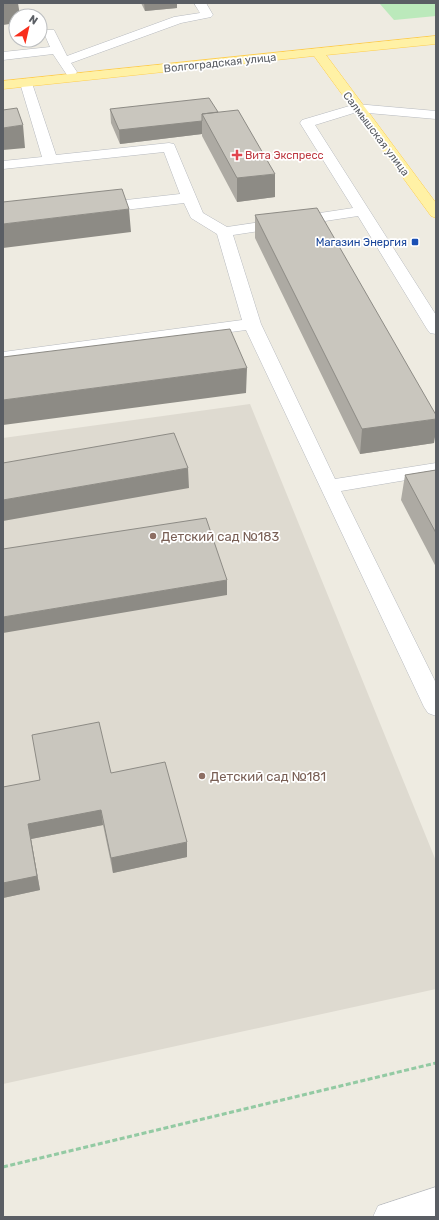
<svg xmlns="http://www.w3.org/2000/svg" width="439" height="1220" viewBox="0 0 439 1220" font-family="Rubik,sans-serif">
<rect width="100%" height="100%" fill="#eeebe1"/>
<path fill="#dedad0" d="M250,404L436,861V989L3,1084V438Z"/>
<path fill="#bbe9bb" d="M381,3H436V16L394,20L380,4Z"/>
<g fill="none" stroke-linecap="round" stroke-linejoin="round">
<defs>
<path id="minor" d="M194,3H206L213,15L211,17L181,23L71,63L77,72L75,75H67L53,54L3,60V52L50,47L44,33L46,30H54L67,56L174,17L200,13Z
M26,79L32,83L56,155L169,143L174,144L203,213L227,227L353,208L300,123L302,120L356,104L436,111V119L357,112L315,125L436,315V334L430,333L427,329L358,216L233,235L261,324L335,479L436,463V475L341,491L436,683V716L428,713L424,707L246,330L3,362V352L242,320L217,234L191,218L184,203L99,213L94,211L91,208L94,205L99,203L180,194L164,152L3,169V161L42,157L20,83Z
M436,1187V1217H373L378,1206Z"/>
<path id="major" d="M436,36V44L326,55L436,203V218L431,216L314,56L3,89V81Z"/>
</defs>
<use href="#minor" stroke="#b7babf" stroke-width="1"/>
<use href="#major" stroke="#ffcd4a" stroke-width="1"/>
<path stroke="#93caa3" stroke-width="3" stroke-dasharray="5 2.5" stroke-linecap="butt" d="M3,1167L436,1063"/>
<use href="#minor" fill="#fff" fill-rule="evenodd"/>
<use href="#major" fill="#fff1a5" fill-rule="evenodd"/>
</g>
<path fill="#adaaa3" d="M141,3H177V8L145,11Z
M110,109L218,112L275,197L237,202L202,136V134L120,144L111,123Z
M255,215L434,443L360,454L255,238Z
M436,470V567L401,500L405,475Z
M111,773L187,857L113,873L103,825L31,839L40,890L3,898V787Z"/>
<path fill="#8d8b85" d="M18,3L20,16H16V23L3,25V4Z
M144,3H177V8L145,11Z
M202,121V134L120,144L119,130Z
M23,125L25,148L3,150V128Z
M275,174V197L237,202V178Z
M129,209L131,232L3,248V224Z
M247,368L246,393L3,425V400Z
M436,419V431L434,443L360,454L362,429Z
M188,468L189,488L3,521V500Z
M227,580V595L3,633V617Z
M101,810L103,825L31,839L40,890L3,898V883L28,824Z
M187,842V857L113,873L111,858Z"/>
<path fill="#c9c6be" stroke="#8d8b85" d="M3,3H15L3,4Z
M209,98L218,112L202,114V121L119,130L110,109Z
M17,108L23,125L3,128V110Z
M238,110L275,174L237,178L202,114Z
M122,189L129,209L3,224V202Z
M317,208L436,415V419L362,429L255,215Z
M230,329L247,368L3,400V357Z
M174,433L188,468L3,500V463Z
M436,470V533L405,475Z
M206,518L227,580L3,617V549Z
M99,722L111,773L165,762L187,842L111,858L101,810L28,824L37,876L3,883V787L40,780L32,735Z"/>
<path fill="#e0444e" stroke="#fff" stroke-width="1.5" d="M235 149h4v4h4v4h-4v4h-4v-4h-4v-4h4z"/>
<rect fill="#1a4fb4" stroke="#fff" stroke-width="1.5" x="411" y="238" width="8" height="8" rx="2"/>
<g fill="#8d6e63" stroke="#fff" stroke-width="1.5">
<circle cx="153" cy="536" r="4"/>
<circle cx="202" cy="776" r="4"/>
</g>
<g text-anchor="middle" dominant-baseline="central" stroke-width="3.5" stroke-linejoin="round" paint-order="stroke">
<g font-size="11" fill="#5a5e64" stroke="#fff">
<text transform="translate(220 63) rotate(-6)">Волгоградская улица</text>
<text transform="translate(376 134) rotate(53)">Салмышская улица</text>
</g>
<g font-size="11" fill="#be3a42" stroke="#fff" text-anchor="start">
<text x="245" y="155">Вита Экспресс</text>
</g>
<g font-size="11" fill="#164399" stroke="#fff" text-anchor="end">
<text x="407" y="242">Магазин Энергия</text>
</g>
<g font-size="13" fill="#785e54" stroke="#fff" text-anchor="start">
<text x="161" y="536">Детский сад №183</text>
<text x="210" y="776">Детский сад №181</text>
</g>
</g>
<rect width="439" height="1220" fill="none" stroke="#5a5e64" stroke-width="8"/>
<g transform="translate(28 28) rotate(34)"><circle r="19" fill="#ffffff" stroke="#bdbfc1"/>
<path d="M0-3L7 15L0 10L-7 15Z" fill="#f92e1c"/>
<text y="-6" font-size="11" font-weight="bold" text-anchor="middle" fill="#5a5e64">N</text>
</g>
</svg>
